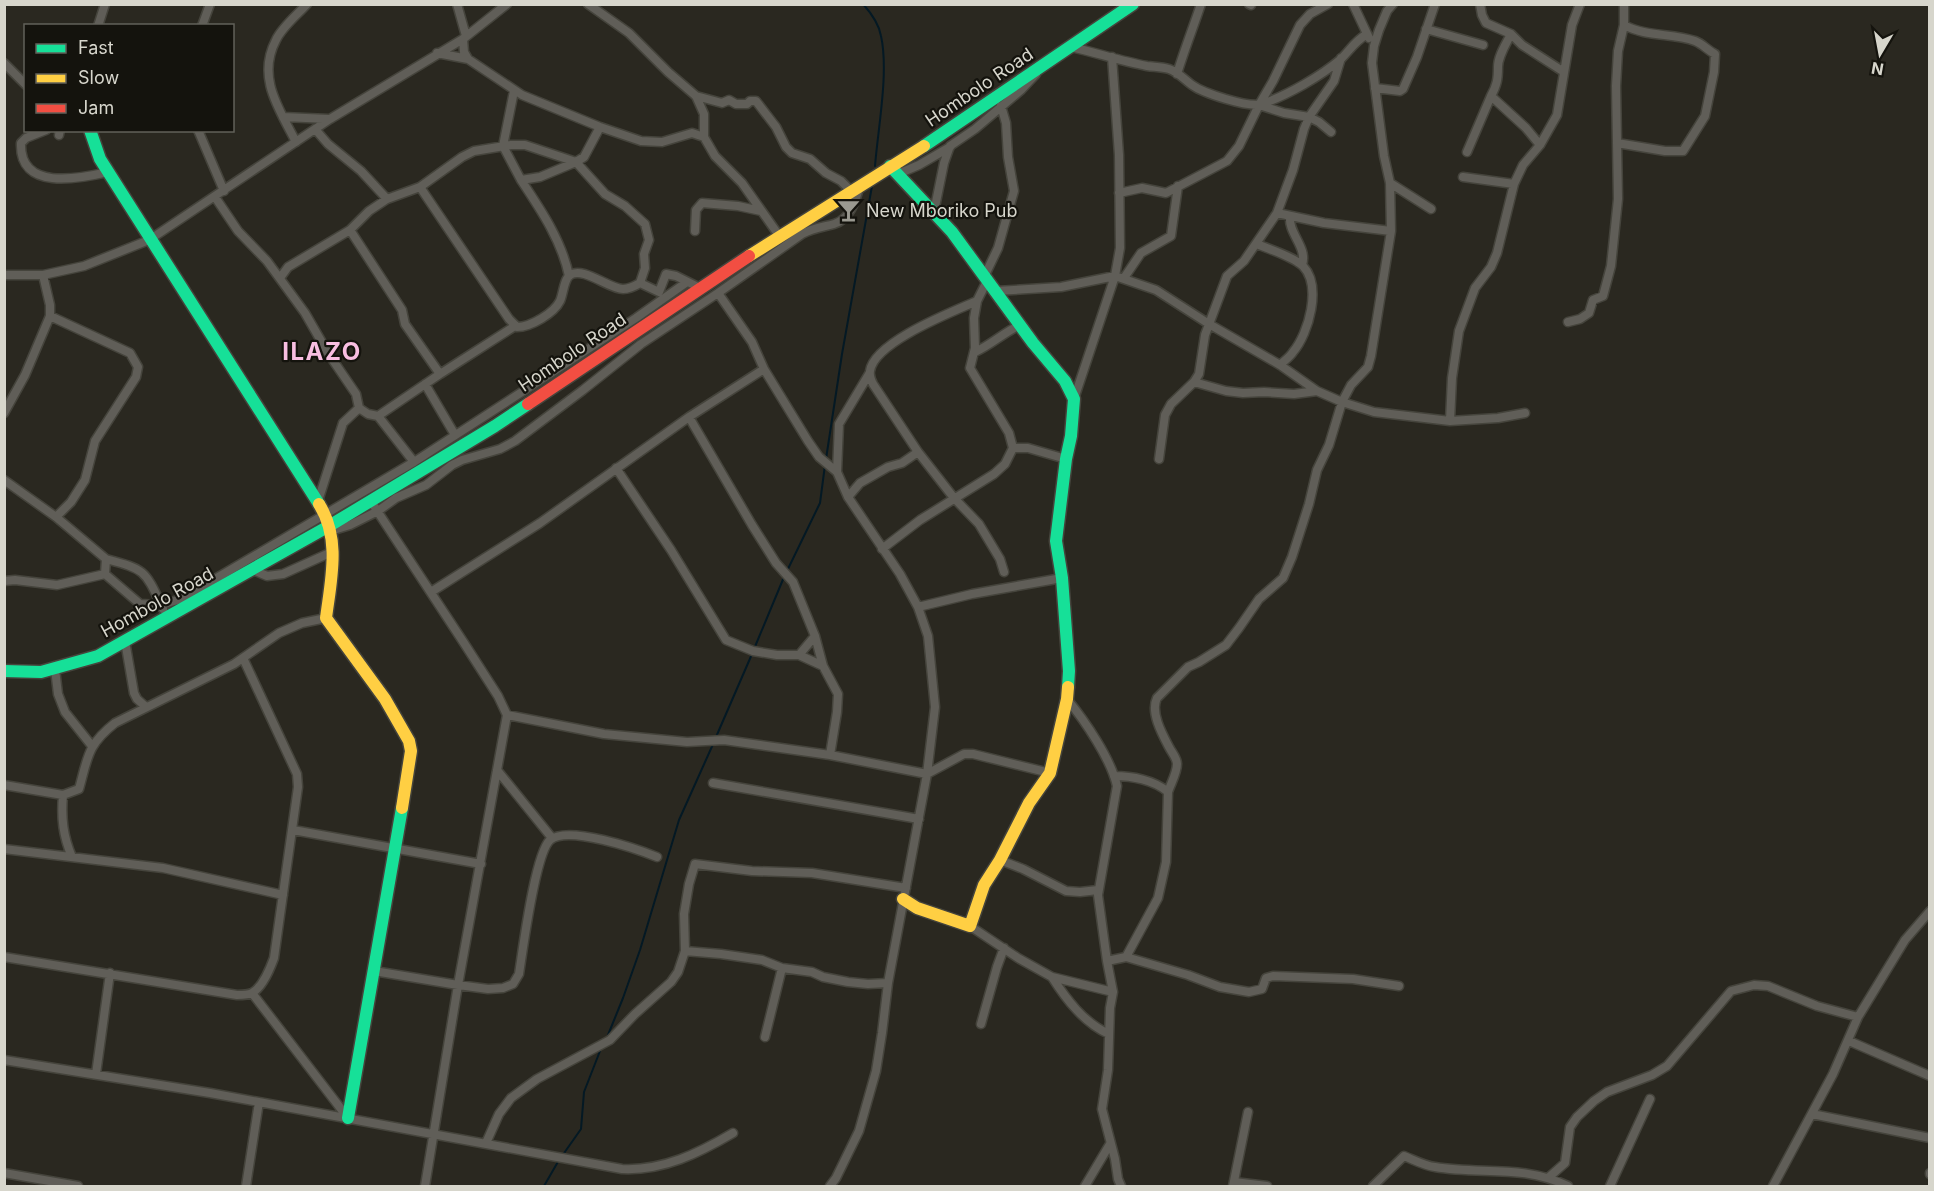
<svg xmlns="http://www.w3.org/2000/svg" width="1934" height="1191" viewBox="0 0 1934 1191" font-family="Inter,sans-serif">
<rect width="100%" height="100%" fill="#2a2820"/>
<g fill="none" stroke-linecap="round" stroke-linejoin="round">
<path stroke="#041924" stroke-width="2" d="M863,4C872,14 879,24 881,36C889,72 878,128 875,166
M826,459L842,354L872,186
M787,571L820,503L825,465
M754,649L784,577
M716,737L752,654
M608,1035L623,998L640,950L679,820L714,742
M562,1156L581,1129L584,1092L600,1051
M544,1186L559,1160"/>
<defs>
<path id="street" d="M457,4L466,36
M588,4L629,33L668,72L696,96L704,114V137
M1249,4L1251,5
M1353,4L1369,38
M1480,4L1482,15L1486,23L1511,34L1522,45L1564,72
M98,26L105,4
M202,26L210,4
M1426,29L1483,45
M1511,34C1506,44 1498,56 1498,67C1498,79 1497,85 1491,96L1526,128L1540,145
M463,39L464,52L468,59L522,95L600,127L641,141L662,142L692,133L704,137L715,156L742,183L780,237
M1071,47C1097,53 1121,61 1147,66C1154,67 1162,67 1169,69C1178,72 1185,80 1192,85C1203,93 1248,108 1262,104C1288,95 1321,76 1341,59C1351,49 1354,42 1367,34
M437,53L468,59
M4,63L26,85
M1177,74C1184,51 1193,28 1201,4
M1375,88L1400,91L1403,89L1417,57L1435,4
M514,91L503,146L521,180L540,177L576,162L605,194L625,206L645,224L649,240L644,254L645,268L640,283
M696,96L722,103L729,100L736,104H747L750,101H756L776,127L786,147L792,153L810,159L826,173L841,181L850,190
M1259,105L1284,113L1309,117L1319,122L1331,132
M283,117L329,119
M315,129L328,144L361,171L387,199
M46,130L26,138L21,143C19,191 78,179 108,172
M198,130L224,191
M59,135L60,130
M296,142C280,110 256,78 276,40C282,27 297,15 307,4
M1617,143L1665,151H1683L1705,116L1714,72L1715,54C1707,50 1703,44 1695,41C1672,33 1646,37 1624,25
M1467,152L1491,96
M898,174L919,165L950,147
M1463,177L1514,184
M521,180C541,210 562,241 569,276
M1390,183L1431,209
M420,187L509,319L517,327C531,327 554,313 560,301C563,295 564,279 570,275C583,266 609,289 623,289C629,289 635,286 640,283L659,292L666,274L676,276L700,288
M1119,193L1142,188L1166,193L1227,161L1239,146L1259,105L1273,81L1300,25L1310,14L1328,4
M215,197L238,231L267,261L305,313L328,353L356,394L359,408L343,423L318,501
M934,212L944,163L950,146L975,129L1021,90L1036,74
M1277,213L1324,223L1391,231
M1290,216C1288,234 1308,247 1302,265
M350,230L402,310L405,324L440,374
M695,231L696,210L702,203L738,206L761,211
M1257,244C1271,250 1292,256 1303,266C1322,286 1309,333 1293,352C1290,357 1284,361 1280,365
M4,275H43L84,266L149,240L330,119L463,39L507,4
M985,275L998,248L1014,191L1008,157L1006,123L1001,106
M280,278L288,267L350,230L369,211L387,199L420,187L462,157L474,151L511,145H525L576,162L584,157L600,127
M1124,278L1141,253L1171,236L1178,186
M996,291L1061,287L1115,276L1156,290L1209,324L1280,365L1317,391L1342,402L1374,412L1450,421L1498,418L1525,413
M718,293L752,342L764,369L808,441L819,457L837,472
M50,316L130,353L138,367L136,377L95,441L85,480L71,502L56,517L106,559L105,574L140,604L161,605L163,609
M1568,322L1580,319L1589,313L1593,300L1603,296L1611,266L1618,199L1616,86L1618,51L1624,25V4
M975,352C991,345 1003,333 1020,325
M1194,382L1226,391L1243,393L1264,392L1294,394L1317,391
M425,384L455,435
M1074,399L1115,276L1120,248L1119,155L1112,57
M359,408L368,414L378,416L440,374L515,326
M4,413L25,375L50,316V305L43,275
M378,416L414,462
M689,417L752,525L776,563L793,582L815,636L823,666L838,694L837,712L830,755L927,774L964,754H973L1050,773
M1450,421L1452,378L1459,331L1475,288L1491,267L1497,253L1514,184L1523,165L1540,145L1557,115L1572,25L1580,4
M1013,448H1028L1066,459
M918,452L873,384C871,380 869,376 870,371C874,342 952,312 977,301
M1159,459L1165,415L1171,404L1194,382L1199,374L1205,335L1227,276L1244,261L1277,213L1293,170L1304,129L1309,117L1334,81L1341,58
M616,468L671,550L726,640L753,651L777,655H799L823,666
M4,480L56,517
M848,497L860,483L888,467L902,463L918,452L954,498L979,524L1000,559L1004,572
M370,500L464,643L498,696L507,715L458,985L425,1186
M329,526L337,529L350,525L378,511L396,498L426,485L452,465L462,460L500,449L515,441L583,390L641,344L718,293L802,234C813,228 823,227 834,224C851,219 856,199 860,185
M882,549L920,520L994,474L1005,464L1013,448L1009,433L970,368L975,348L974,318L977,301L988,279
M106,559C143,569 145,569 161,605L181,599L414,462L636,318L687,282
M251,569L267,576L283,574L334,551
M4,581L15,580L57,585L105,574
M431,592L540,523L689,417L764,369
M918,607L972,594L1062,578
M125,641L134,693L137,699L146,707
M799,655L815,636
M55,669L58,694L65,712L92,746
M1067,699C1085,721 1111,759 1117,786L1098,895L1107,961L1113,992L1110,1008L1108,1070L1102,1109L1115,1159L1118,1179L1121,1186
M507,715L604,734L687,742L724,740L830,755
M497,770L552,838
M1114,776C1132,776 1154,780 1168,792L1166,862L1158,898L1126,957
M713,783L919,819
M4,785L63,795L79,789C88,757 87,745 115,723L234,664L279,633L302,623L326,618
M1168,792C1171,783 1177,773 1177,764C1177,758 1172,753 1169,747C1162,734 1150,712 1157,698L1188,667L1199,662L1226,645L1239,628L1259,599L1283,578L1292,557L1309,504L1317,470L1329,445L1342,402L1351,385L1368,367L1371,356L1391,231L1390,183L1384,156L1372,63L1374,46L1379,30L1387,11L1393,4
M63,795C61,818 63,836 72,857
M293,830L481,864
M4,849L163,868L283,895
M1000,860L1023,869L1066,891L1080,892L1098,890
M970,926L1018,958L1052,977L1113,992
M685,951L721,954L762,960L782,968L812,972L823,977L848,982L868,984L888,983
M4,957L237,995C242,995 248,995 252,993C263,987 270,969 274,958L298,787L297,774L243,658
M1107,961L1126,957L1188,975L1220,987L1249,992L1262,989L1266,978L1273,976L1353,979L1399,986
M374,971L458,985L488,989L503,988L513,984L519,974C523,949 535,854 550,840C568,825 637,849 657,857
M1052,977C1066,999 1084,1023 1109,1034
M252,993L348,1118
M981,1024L997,967L1004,948
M765,1037L782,968
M1849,1041L1930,1076
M4,1060L210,1093L622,1169C663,1171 699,1153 733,1133
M96,1074L110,973
M1812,1114L1930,1138
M486,1143L499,1114L511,1098L537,1079L610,1040L635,1014L671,982L678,972L685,951L684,914L689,884L695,864L752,871L812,873L906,888
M4,1173L78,1186
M1930,1173V1174
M1548,1178L1565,1163L1570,1127L1577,1117L1594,1101L1607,1092L1652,1075L1667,1066L1731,991L1754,985L1768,986L1817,1006L1858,1017
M1234,1182L1267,1186
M246,1186L259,1102
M830,1186L836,1178L859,1131L876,1071L882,1033L888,983L927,774L935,707L928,636L918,607L900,574L848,497L837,472L839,424L869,374
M1085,1186L1110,1144
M1233,1186L1248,1112
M1373,1186L1404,1156C1414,1160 1425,1166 1435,1167C1481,1175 1522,1164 1568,1186
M1610,1186L1650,1099
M1773,1186L1833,1074L1858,1017L1905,940L1930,911"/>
<path id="fast" d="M90,130L100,159L319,504
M924,146L1133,4
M890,166L952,232L1033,343L1065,381L1074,399L1071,436L1066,459L1056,541L1062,578L1069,671L1068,687
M4,671L41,672L98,656L329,526L495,426L528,404
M348,1118L402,808"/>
<path id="slow" d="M749,256L924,146
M319,504C341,539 331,579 326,618L385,699L409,741L411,751L402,808
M903,899L917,908L970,926L984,885L1000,860L1029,803L1050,773L1067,699L1068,687"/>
<path id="jam" d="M528,404L749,256"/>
</defs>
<use href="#street" stroke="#45443c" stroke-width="11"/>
<use href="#fast" stroke="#45443c" stroke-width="15"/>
<use href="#slow" stroke="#45443c" stroke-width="15"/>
<use href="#jam" stroke="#45443c" stroke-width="15"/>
<use href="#street" stroke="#605e58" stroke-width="8"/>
<use href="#fast" stroke="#16e098" stroke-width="12"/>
<use href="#slow" stroke="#ffcf43" stroke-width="12"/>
<use href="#jam" stroke="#f24e42" stroke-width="12"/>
</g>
<defs>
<symbol id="bar-bare" viewBox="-9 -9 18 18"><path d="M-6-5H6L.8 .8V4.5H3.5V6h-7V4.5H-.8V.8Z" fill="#9a9990" stroke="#14130d" stroke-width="2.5" paint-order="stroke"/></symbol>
</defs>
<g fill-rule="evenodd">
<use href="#bar-bare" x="832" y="194" width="33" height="33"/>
</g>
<g text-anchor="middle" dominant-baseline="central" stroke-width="4.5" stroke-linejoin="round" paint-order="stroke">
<g font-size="18" fill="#d7d6cc" stroke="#14130d">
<text transform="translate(979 87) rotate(-34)">Hombolo Road</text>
<text transform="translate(572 352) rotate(-34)">Hombolo Road</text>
<text transform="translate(157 602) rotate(-29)">Hombolo Road</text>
</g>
<g font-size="18" fill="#d7d6cc" stroke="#14130d" text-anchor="start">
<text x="866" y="210">New Mboriko Pub</text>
</g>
<g font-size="24" font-weight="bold" letter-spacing="1.5" fill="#f8bee1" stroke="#14130d">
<text x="322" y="351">ILAZO</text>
</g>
</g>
<rect width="1934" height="1191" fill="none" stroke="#d7d6cc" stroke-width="12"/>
<rect x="24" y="24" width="210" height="108" fill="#14130d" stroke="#626159" stroke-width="1.5"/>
<rect x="36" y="44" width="30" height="9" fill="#16e098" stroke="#626159" stroke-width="1.5"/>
<text x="78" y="54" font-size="18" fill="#d7d6cc">Fast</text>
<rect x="36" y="74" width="30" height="9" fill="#ffcf43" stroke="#626159" stroke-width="1.5"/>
<text x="78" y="84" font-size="18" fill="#d7d6cc">Slow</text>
<rect x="36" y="104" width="30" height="9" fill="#f24e42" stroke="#626159" stroke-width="1.5"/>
<text x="78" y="114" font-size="18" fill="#d7d6cc">Jam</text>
<g transform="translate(1880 54) rotate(190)" stroke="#14130d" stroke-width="4.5" paint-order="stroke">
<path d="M0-4.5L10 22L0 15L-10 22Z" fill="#d7d6cc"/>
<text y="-9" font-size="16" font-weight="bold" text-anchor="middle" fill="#d7d6cc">N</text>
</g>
</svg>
